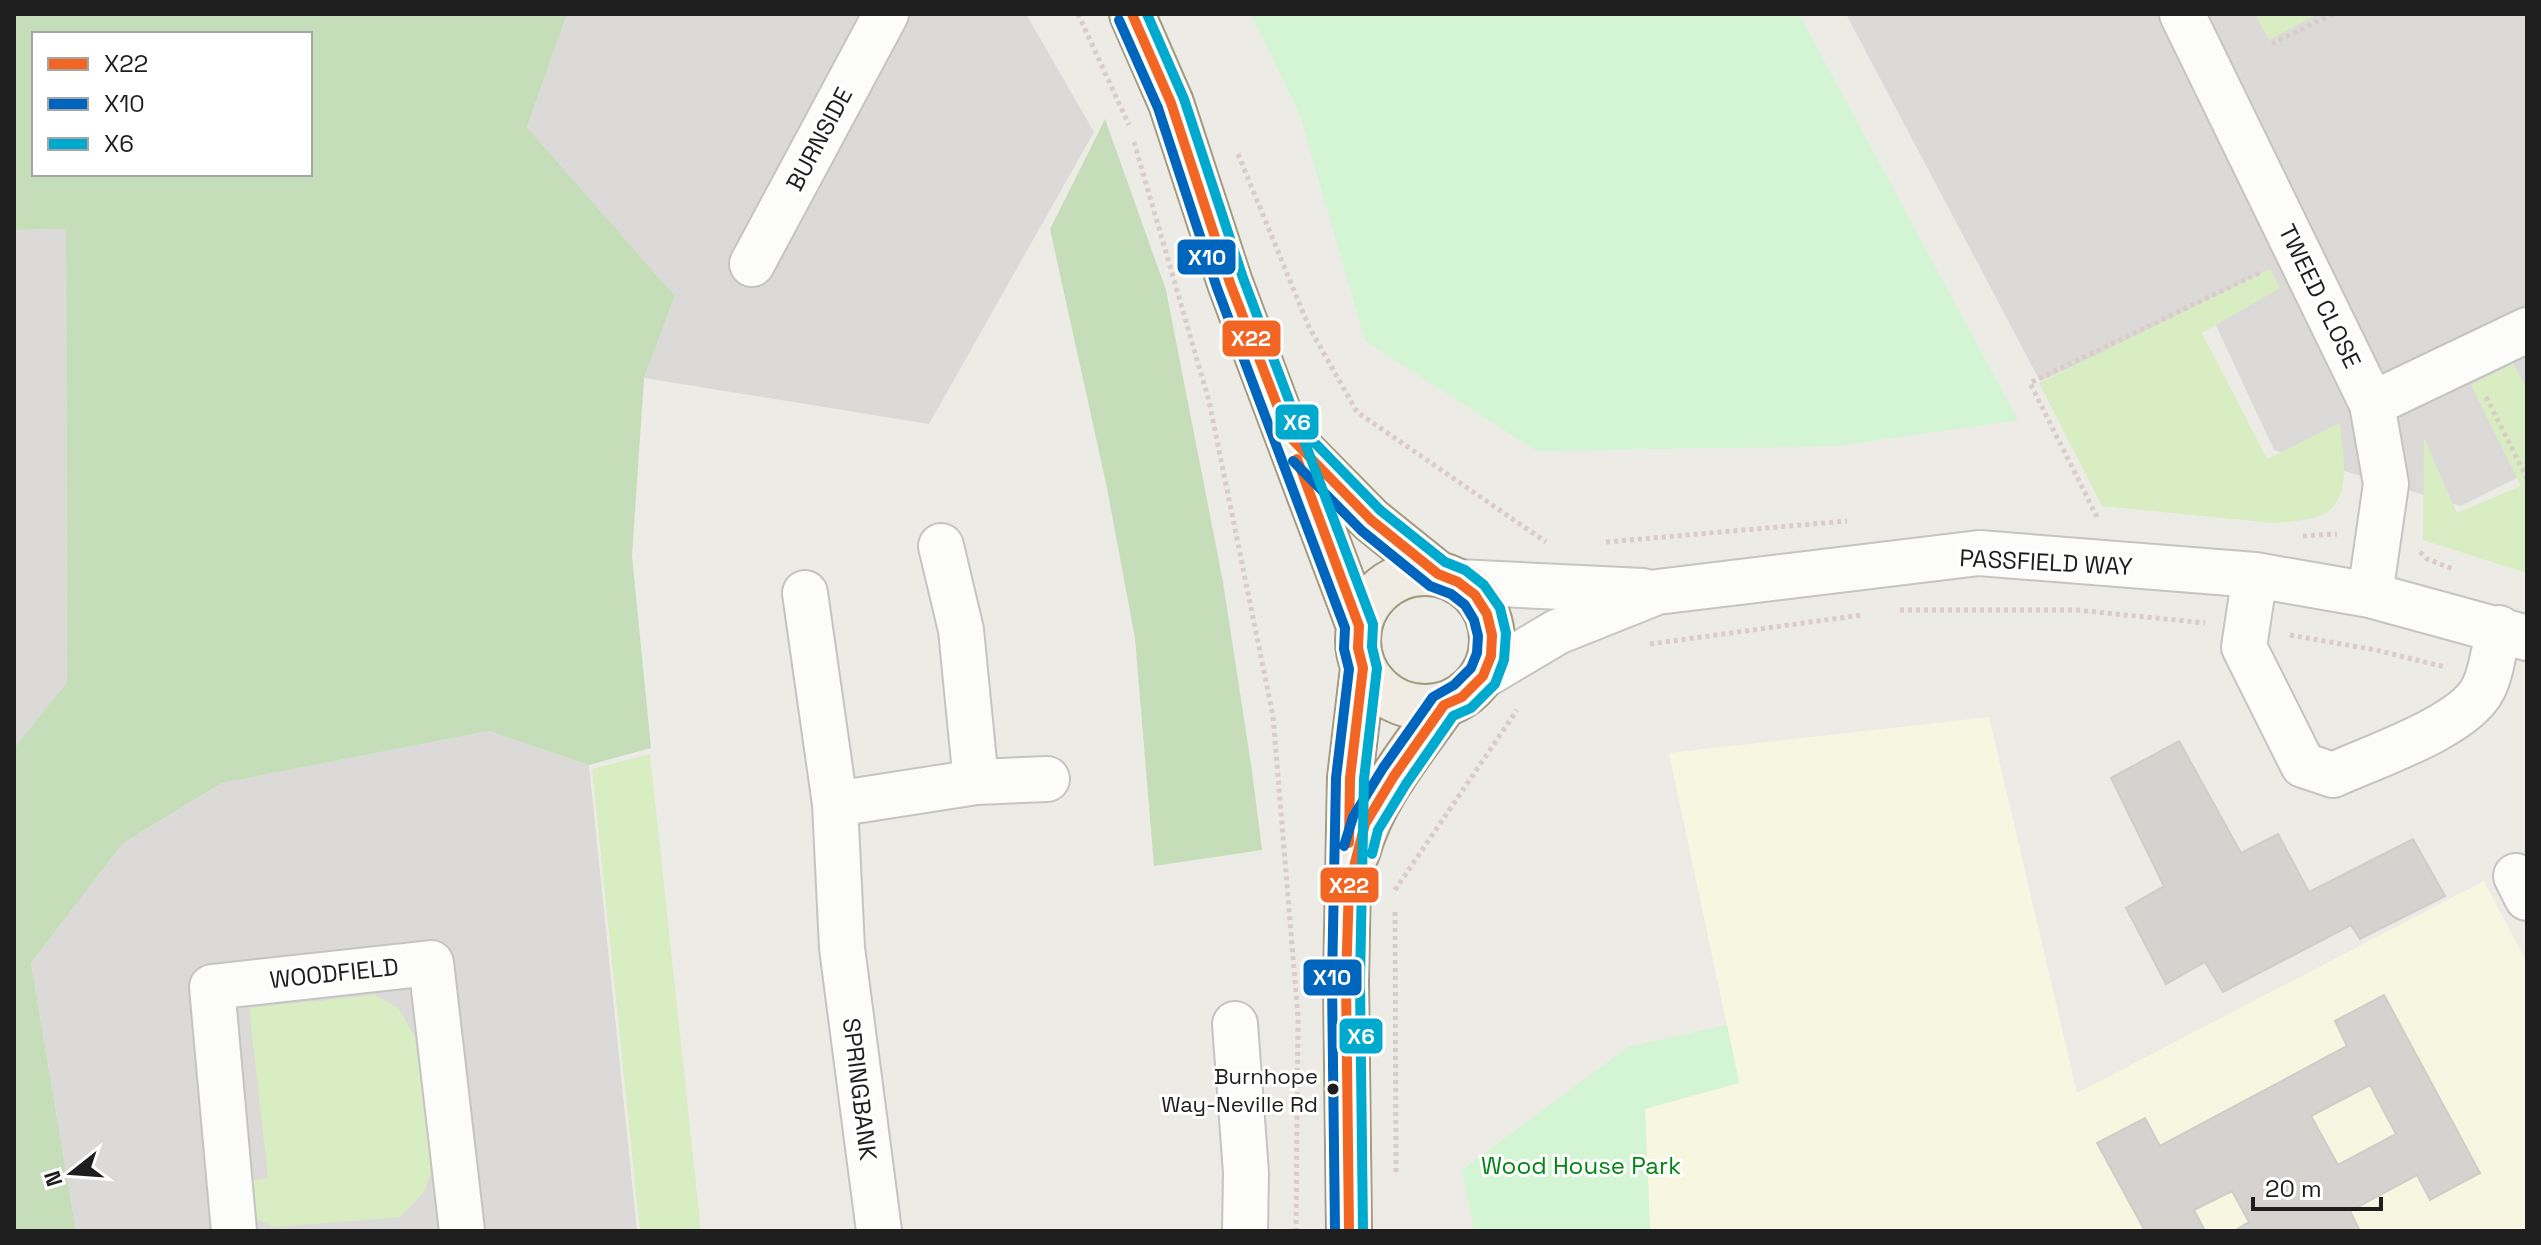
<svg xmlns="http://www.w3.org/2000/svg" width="2541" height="1245" viewBox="0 0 2541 1245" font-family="'Space Grotesk',sans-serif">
<rect width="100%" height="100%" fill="#edebe6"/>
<path fill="#dcdad8" d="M581,14H1026L1094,132L929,424L644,378L675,296L527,127L566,17Z
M1846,14H2527V473L2461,506L2274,450L2207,306L2040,381Z
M66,229L67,682L14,748V230Z
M489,731L589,765L637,1231H76L31,963L123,843L222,783Z"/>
<path fill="#f6f6e1" d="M1989,717L2077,1093L2484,881L2527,963V1231H1650L1645,1108L1739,1083L1669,753Z"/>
<path fill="#d8edc2" d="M2255,14H2318L2269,40Z
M2270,269L2280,288L2202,333L2267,459L2340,423C2342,449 2352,490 2330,510C2318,521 2290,521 2274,523L2102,506L2039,383Z
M2513,363L2527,389V573L2423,540L2424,438L2457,513L2521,486L2471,385Z
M650,754L701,1231H640L592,769Z
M375,995L398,1008L415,1037L433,1167L424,1192L400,1217L274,1227L255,1218L239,1183L268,1178L249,1008Z"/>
<path fill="#c5deb9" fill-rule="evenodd" d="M14,14H581L566,17L527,127L675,296L644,378L632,556L651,748L589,765L489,731L222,783L123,843L31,963L76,1231H14V748L67,682L66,229L14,230ZM34,34H310V174H34Z
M1105,119L1166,290L1223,582L1252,771L1262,850L1154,866L1135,638L1107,488L1050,229Z"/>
<path fill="#d3f5d3" d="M1251,14H1799L2018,420L1838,446L1537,451L1365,341L1300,115Z
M1727,1025L1739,1083L1645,1109L1650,1231H1474L1462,1170L1628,1047Z"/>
<path fill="#d5d3cf" stroke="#d0cdc8" stroke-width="2" fill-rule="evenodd" d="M2179,741L2241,853L2278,834L2309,892L2413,839L2445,896L2360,939L2351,925L2223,992L2205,962L2166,984L2126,908L2164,886L2111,778Z
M2384,995L2480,1173L2430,1200L2417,1175L2350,1211L2360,1231H2234L2249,1222L2232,1191L2194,1210L2205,1231H2145L2097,1143L2145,1118L2160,1146L2347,1046L2335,1021ZM2370,1085L2396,1134L2338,1165L2311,1116Z"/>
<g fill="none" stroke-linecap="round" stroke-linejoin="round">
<defs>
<path id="minor" d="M2182,14L2372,404L2386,484L2370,595
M752,264L886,14
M2372,404L2527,330
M941,546L961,630L976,782
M2255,575L2244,647L2303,765L2333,775C2372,757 2464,727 2483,689C2492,672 2494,647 2499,628
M1458,582L1643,591
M805,593L835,804L842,948L879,1231
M1483,676L1557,632L1657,592L1979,553L2255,575L2370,595L2527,638
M835,804L976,782L1047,779
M2516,876L2527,898
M1235,1024L1246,1173L1245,1231
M234,1231L212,987L431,963L462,1231"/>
<path id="major" d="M1132,14L1171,103L1230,283L1359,626
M1299,447L1371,520L1438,574
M1358 640a67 67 0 1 1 134 0a67 67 0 1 1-134 0Z
M1357,853C1372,798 1411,752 1444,705
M1349,1231L1346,981L1350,778L1363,668"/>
</defs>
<use href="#minor" stroke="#c5c4c2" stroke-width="48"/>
<use href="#major" stroke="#a39a82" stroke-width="48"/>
<path stroke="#dbccc9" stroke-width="5" stroke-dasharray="4 4" stroke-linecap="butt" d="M1078,14L1129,125
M2272,44L2332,14
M1134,142L1209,401L1273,716L1298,1017L1296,1231
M1238,154L1309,327L1357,412L1546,542
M2486,397L2527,478
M2097,517L2030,383L2259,273
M2303,536L2337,534
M1606,542L1847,521
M2420,552L2427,559L2453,569
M1900,610H2076L2205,623
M2290,635L2376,650L2445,667
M1650,644L1862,615
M1395,890L1517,710
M1395,912L1396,1174"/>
<use href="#minor" stroke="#fcfcfb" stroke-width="44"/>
<use href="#major" stroke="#f1ece3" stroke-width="44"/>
<defs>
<path id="bus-1" d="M1132,14L1171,103L1230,283L1289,436L1371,520L1438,574L1458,582L1475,595L1487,614L1492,635L1491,656L1483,676L1462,697L1444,705L1394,776L1365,824L1349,886L1346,981L1349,1231
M1297,459L1359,626L1358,648L1363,668L1350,778L1349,843"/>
<path id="bus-2" d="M1119,20L1158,108L1217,288L1345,628L1344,649L1349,669L1336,778L1332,981L1335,1231
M1293,461L1362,531L1430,586L1451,594L1465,605L1474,620L1478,636L1477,653L1471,668L1454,685L1433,697L1383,768L1353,817L1344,846"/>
<path id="bus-3" d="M1147,14L1184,99L1243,278L1373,624L1372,647L1377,668L1364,779L1360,981L1363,1231
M1313,441L1380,510L1445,562L1465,570L1484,585L1500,608L1506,633L1504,660L1495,684L1471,708L1453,716L1406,784L1378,830L1372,854"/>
</defs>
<use href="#bus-1" stroke="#fff" stroke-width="16"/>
<use href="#bus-2" stroke="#fff" stroke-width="16"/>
<use href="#bus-3" stroke="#fff" stroke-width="16"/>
<use href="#bus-1" stroke="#f26522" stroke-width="10"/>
<use href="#bus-2" stroke="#0065bd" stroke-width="10"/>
<use href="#bus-3" stroke="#00a9ce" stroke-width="10"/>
</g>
<circle fill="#1e1e1e" stroke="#fff" stroke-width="3" cx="1333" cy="1089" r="7"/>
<g text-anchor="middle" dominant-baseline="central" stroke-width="6" stroke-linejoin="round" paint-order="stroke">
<g font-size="22" fill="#1e1e1e" stroke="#fff" text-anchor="end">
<text x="1318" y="1076">Burnhope<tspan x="1318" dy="28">Way-Neville Rd</tspan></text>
</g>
<g font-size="24" fill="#1e1e1e" stroke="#fff">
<text transform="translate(819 139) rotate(-62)">BURNSIDE</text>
<text transform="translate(2320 296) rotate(64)">TWEED CLOSE</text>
<text transform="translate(2046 562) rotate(3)">PASSFIELD WAY</text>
<text transform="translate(334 973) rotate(-6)">WOODFIELD</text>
<text transform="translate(860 1089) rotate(83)">SPRINGBANK</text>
</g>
<g font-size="24" fill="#028612" stroke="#fff">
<text x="1581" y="1165">Wood House Park</text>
</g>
</g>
<g stroke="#fff" stroke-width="3">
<rect x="1176" y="238" width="61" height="38" rx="8" fill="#0065bd"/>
<rect x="1221" y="319" width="61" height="39" rx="8" fill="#f26522"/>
<rect x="1274" y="403" width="46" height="38" rx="8" fill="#00a9ce"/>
<rect x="1319" y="866" width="61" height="38" rx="8" fill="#f26522"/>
<rect x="1302" y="958" width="61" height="39" rx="8" fill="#0065bd"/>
<rect x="1338" y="1017" width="46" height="38" rx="8" fill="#00a9ce"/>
</g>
<g font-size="22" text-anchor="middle" font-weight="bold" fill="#fff">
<text x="1207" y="265">X10</text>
<text x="1251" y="346">X22</text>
<text x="1297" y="430">X6</text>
<text x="1349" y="893">X22</text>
<text x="1332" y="985">X10</text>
<text x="1361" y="1044">X6</text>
</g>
<rect width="2541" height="1245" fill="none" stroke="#1e1e1e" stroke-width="32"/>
<rect x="32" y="32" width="280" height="144" fill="#ffffff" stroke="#a5a5a5" stroke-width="2"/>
<rect x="48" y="58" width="40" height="12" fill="#f26522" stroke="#a5a5a5" stroke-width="2"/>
<text x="104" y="72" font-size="24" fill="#1e1e1e">X22</text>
<rect x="48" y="98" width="40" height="12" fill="#0065bd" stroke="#a5a5a5" stroke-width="2"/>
<text x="104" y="112" font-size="24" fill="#1e1e1e">X10</text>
<rect x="48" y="138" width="40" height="12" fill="#00a9ce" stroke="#a5a5a5" stroke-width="2"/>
<text x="104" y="152" font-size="24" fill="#1e1e1e">X6</text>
<g transform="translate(72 1173) rotate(253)" stroke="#ffffff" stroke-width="6" paint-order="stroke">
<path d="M0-6L14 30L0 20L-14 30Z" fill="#1e1e1e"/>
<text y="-12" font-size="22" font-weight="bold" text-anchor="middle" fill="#1e1e1e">N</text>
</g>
<path d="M2253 1197v12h128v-12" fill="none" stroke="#1e1e1e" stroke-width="4"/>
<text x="2265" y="1197" font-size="24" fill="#1e1e1e" stroke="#ffffff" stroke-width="6" paint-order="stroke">20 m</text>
</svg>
